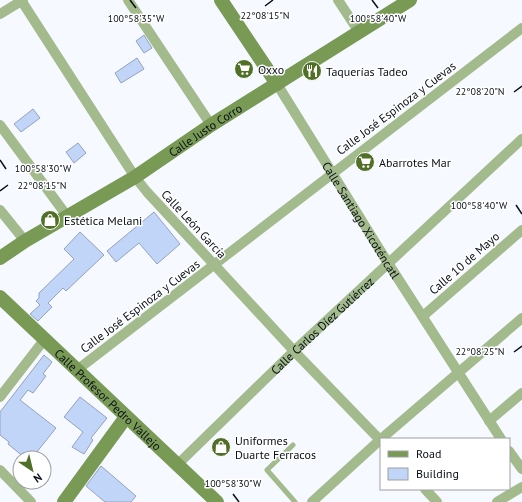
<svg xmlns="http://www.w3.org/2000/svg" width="522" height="502" viewBox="0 0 522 502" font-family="'PT Sans',sans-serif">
<rect width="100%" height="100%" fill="#f6f9ff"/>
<path fill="#c0d5f8" stroke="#93a3bc" d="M144,35L152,48L144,53L136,41Z
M137,58L144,69L121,83L115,73Z
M33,109L40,118L21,132L14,124Z
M78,143L86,153L74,163L66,152Z
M154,212L180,244L157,264L139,243L116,262L107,251Z
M80,232L104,255L66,291L63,288L48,303L52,307L38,321L30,314L40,305L36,301L39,298V293L74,259L64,249Z
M44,355L52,362L43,374L46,376L33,393L28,390L20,400L56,428L32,458H25L8,444L9,442L0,435V412Z
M80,397L107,418L91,438L93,440L84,454L72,447L83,432L64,417Z
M101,466L136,496L131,502H105L86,486Z"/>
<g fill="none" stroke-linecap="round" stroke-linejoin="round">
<path stroke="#a3ba8c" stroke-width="5" d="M293,445L267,470L295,502"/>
<g stroke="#a3ba8c" stroke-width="10">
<path d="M21,0L135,177L147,192L294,351L381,441"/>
<path d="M128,0L211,125"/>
<path d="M338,0L359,32"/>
<path d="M0,14L23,0"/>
<path id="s1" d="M277,84L388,263L501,439"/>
<path d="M0,125L67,216"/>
<path d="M0,210L25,241"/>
<path d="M423,316L522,230"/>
<path d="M77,370L522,28"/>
<path d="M0,397L44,340"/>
<path d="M489,421L522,393"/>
<path d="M381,439L522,318"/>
<path d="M509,451L522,469"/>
<path id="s2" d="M178,464L294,351L522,139"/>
<path d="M0,470L31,502"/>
<path d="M425,489L437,502"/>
<path d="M312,502L381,439"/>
<path d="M497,502L522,487"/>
</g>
<g stroke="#799a55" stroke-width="14">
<path d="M221,0L277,84"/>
<path id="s3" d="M0,258L25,241L135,177L211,125L410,0"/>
<path id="s4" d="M0,297L217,502"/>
<path d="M64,502L126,417"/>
</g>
</g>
<path fill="none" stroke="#090f17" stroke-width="1.5" d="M130,0L136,8M372,0L378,8M265,6L273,0M514,92L522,86M0,160L6,169M0,191L8,185M516,205L522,214M514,352L522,346M233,494L239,502"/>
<defs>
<symbol id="supermarket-disc" viewBox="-11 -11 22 22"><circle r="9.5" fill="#507027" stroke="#fff"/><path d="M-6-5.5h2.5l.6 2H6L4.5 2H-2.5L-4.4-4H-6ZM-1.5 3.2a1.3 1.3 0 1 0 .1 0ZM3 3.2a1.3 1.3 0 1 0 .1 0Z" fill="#fff"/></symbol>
<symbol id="restaurant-disc" viewBox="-11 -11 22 22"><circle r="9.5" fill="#507027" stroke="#fff"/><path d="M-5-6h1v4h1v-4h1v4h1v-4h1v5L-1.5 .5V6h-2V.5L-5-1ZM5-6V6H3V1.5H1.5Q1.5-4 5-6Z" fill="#fff"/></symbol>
<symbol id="shop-disc" viewBox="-11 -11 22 22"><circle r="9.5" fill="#507027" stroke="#fff"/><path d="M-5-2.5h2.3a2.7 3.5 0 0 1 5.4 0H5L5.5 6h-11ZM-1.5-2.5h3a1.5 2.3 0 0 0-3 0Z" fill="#fff"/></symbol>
</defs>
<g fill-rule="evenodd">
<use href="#supermarket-disc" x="233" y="58" width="22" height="22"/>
<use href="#restaurant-disc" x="301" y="60" width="22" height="22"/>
<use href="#supermarket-disc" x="354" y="151" width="22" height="22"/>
<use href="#shop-disc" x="39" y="209" width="22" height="22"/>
<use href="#shop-disc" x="210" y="436" width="22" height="22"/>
</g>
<g text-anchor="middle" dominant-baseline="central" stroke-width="3" stroke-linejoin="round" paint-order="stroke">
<g font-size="12" fill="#090f17" stroke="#fff" text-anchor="start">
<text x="258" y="69">Oxxo</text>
<text x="326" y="71">Taquerías Tadeo</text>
<text x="379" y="162">Abarrotes Mar</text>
<text x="64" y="220">Estética Melani</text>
<text x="235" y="440">Uniformes<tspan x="235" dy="14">Duarte Ferracos</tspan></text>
</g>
<g font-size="12" fill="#090f17" stroke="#fff">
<text transform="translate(396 108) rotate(-37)">Calle José Espinoza y Cuevas</text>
<text stroke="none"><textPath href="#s3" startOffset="242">Calle Justo Corro</textPath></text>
<text stroke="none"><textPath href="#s1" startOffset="160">Calle Santiago Xicoténcatl</textPath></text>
<text transform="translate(194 224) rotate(47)">Calle León García</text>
<text transform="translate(464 263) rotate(-41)">Calle 10 de Mayo</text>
<text transform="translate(140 306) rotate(-37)">Calle José Espinoza y Cuevas</text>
<text stroke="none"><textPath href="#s2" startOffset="200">Calle Carlos Díez Gutiérrez</textPath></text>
<text stroke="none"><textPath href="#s4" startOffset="149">Calle Profesor Pedro Vallejo</textPath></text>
</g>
</g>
<g font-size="10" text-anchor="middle" fill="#090f17" stroke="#fff" stroke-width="3" stroke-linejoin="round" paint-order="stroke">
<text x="265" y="19">22°08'15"N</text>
<text x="136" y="22">100°58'35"W</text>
<text x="378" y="22">100°58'40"W</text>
<text x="480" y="95">22°08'20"N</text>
<text x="43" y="172">100°58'30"W</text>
<text x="42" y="189">22°08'15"N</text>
<text x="479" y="209">100°58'40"W</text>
<text x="480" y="355">22°08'25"N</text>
<text x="233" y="487">100°58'30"W</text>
</g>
<rect x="380" y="438" width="130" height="52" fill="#ffffff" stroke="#9d9fa2"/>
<rect x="388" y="451" width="20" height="6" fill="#799a55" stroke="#9d9fa2"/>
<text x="416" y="458" font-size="12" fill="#090f17">Road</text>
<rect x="388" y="468" width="20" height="12" fill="#c0d5f8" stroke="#9d9fa2"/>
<text x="416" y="478" font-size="12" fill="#090f17">Building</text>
<g transform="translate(32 470) rotate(145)"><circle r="19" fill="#ffffff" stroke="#9d9fa2"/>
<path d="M0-3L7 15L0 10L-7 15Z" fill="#507027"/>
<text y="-6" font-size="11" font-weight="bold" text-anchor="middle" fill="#090f17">N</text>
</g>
</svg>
